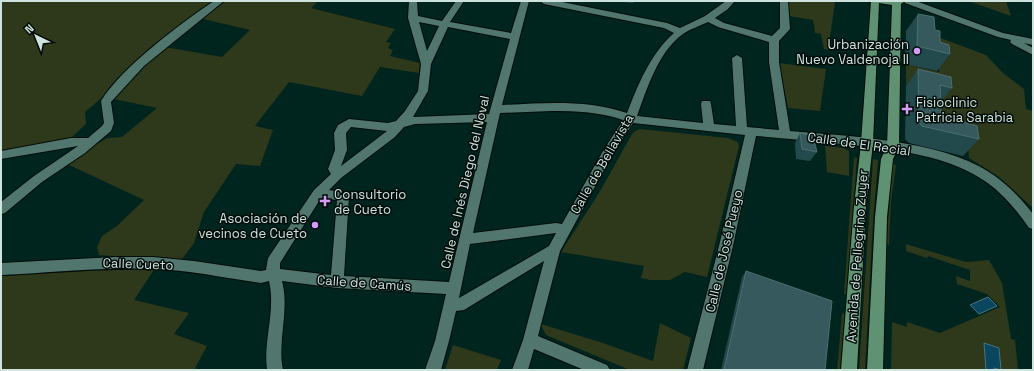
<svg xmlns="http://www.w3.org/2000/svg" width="1034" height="371" viewBox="0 0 1034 371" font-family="'Space Grotesk',sans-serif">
<rect width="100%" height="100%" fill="#00251e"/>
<path fill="#2e381b" d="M1,1H216L85,112L86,124L71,138L1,151Z
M222,1H318L311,8L395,29L386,42L391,43L388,48L393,50L390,56L420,63L419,73L380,67L362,96L289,82L255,126L273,130L260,166L236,164L204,212L194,243L182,259L162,260L99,255L97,247L102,236L117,226L144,200L65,163L107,138L122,137L157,108L109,98L120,87L165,47L222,57L250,30L199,18Z
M786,1H834L835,3L828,50L824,49L821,34L815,33L813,20L789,16Z
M968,1H1006L1011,16Z
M938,37L986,55L1003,73L1024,89L1026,109L1033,111V208L999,177L969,158L967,136L942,129L940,95L906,86V64L939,72Z
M779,63L826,69L820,111L788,108Z
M640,129L728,138L738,142L739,146L707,277L685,272L670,280H650L641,278L644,266L561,252L599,193L632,134L635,131Z
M825,146L844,148L849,151V176L827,172Z
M854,157L857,158L847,295L844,294Z
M873,159L878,160L873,221L865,370H859Z
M893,164L896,165L891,202L889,245L886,244Z
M906,244L966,262L989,260L1002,283L1011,339L1015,340L1018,370H891L892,322L907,327V322L940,333L1000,307L987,294L957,284L956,276L970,281V270L928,256L927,258L906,251Z
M89,268H155L134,300L189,313L174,334L207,346L195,368L197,370H1V272Z
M842,313L845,314L840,370H837Z
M660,323L691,338L683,370H630L546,335L541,325V324L603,343L653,361Z
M453,345L501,360L497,370H445Z"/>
<path fill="#0a465e" stroke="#457584" d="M988,297L997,306L979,314L970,305Z
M984,343L999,348L1001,370L994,368L993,370H986Z"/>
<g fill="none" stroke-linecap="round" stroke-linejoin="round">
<defs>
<path id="minor" d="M214,1H224L144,66L111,102L114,123L111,131L85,153L42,182L5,213L1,214V202L34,176L78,146L1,159V151L71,138H88L102,126L104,123L101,101C120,69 182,22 214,1Z
M409,1H417L418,16L442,21L456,1H464L450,22L511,33L521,1H529L502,105C542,103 588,99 627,113C638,85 650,54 674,33L664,28L544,4L540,1H557L667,23L680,28L705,16L726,1H735L728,9L715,18L724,23L772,36L780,28V1H788L790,29L779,41V62L790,131C848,136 940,140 989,172C1006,183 1021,198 1033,214V229L1029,228C1015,208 1000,190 980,178C940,153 887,149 841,144C813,141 784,138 756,136L733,246L703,370H687L719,246L745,135L633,123L611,157L560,251L538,336L607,365L610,370H584L534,349L528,370H512L523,340L544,261L464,310L456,311L449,341L441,370H425L435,341L446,294L337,288L282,281C290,311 277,340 283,370H267C263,340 276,311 269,281L261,283C225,278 189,270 153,269C102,267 51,273 1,275V263L115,257H153L194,261L261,271L266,270L268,258L314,190L331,174L328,169L335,150L334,133L338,125L349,119L388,123L396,121L405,111L418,91L421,64L408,18ZM419,22L439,26L427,51ZM708,22L718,27L769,42V62L779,130L747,127L742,58L737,55L732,58L736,126L714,124L711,104L710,101H702L701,104L703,123L637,116C647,89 658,52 683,34C690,29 700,26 708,22ZM448,27L510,39L489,114L413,117L428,91L431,64ZM552,111C576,111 601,112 623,120L603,151L562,224L556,223L473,233L500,113ZM487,122L449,282L344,276L349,196L347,193L329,190L341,178L395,137L404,127L415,124ZM351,127L387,131L341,166L347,150L346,133ZM321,198L337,200L331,275L280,269V263ZM556,233L549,246L459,298L470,244Z
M904,1H916L1003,33L1033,39V45L1024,43L1033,48V55L1012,44L1010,42L1011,40L998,37L905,3Z"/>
<path id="major" d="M871,1H905L901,4L899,146L893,159L887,217L883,370H867L875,217L881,159L887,146L892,5L879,3L873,143L866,206L857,370H841L854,206L861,143Z"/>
</defs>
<use href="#minor" stroke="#000c08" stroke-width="2"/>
<use href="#major" stroke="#000c08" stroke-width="2"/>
<use href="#minor" fill="#50766d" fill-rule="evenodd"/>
<use href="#major" fill="#5e9273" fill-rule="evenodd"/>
</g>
<path fill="#22494c" d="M615,1H634L633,3Z
M918,14L935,30L940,42L950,54L937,71L905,64L906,31Z
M918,69L952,88L941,101V116L979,139L963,156L909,143L905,139L906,86Z
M800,133L817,152L810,161L796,159L795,143Z
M746,271L825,370H721L742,277Z"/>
<path fill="#35595c" stroke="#4d6f70" d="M918,14L934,17L935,30L940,31V42L949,45L950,54L917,46Z
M918,69L951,77L952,88L940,85L941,116L977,126L979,139L922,126L919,123Z
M800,133L813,136L817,152L802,149Z
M746,271L832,301L825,370H724Z"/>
<g fill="#d59bfa" stroke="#010b08" stroke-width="1.5">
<circle cx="917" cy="51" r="4"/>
<path d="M905 103h4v4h4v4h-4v4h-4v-4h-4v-4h4z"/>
<path d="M323 195h4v4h4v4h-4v4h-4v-4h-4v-4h4z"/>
<circle cx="315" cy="225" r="4"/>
</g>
<g text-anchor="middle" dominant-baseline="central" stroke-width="3" stroke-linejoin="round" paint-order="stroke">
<g font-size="13" fill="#cfe3de" stroke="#010b08" text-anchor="end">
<text x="909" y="44">Urbanización<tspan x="909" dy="15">Nuevo Valdenoja II</tspan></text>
<text x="916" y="102" text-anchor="start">Fisioclinic<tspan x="916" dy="15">Patricia Sarabia</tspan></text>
<text x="334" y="194" text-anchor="start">Consultorio<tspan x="334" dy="15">de Cueto</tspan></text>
<text x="307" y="218">Asociación de<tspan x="307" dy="15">vecinos de Cueto</tspan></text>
</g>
<g font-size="13" fill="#cfe3de" stroke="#010b08">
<text transform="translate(859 144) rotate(8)">Calle de El Recial</text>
<text transform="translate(602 164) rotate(-60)">Calle de Bellavista</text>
<text transform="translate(465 182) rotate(-77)">Calle de Inés Diego del Noval</text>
<text transform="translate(724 251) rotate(-77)">Calle de José Pueyo</text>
<text transform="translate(857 256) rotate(-86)">Avenida de Pellegrino Zuyer</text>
<text transform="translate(138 264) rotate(2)">Calle Cueto</text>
<text transform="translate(364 283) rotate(4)">Calle de Camús</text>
</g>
</g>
<rect width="1034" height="371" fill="none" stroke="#cfe3de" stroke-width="4"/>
<g transform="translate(36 36) rotate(317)" stroke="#010b08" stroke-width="3" paint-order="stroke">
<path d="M0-3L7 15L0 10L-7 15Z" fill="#cfe3de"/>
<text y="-6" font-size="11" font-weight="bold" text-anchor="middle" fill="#cfe3de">N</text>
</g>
</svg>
